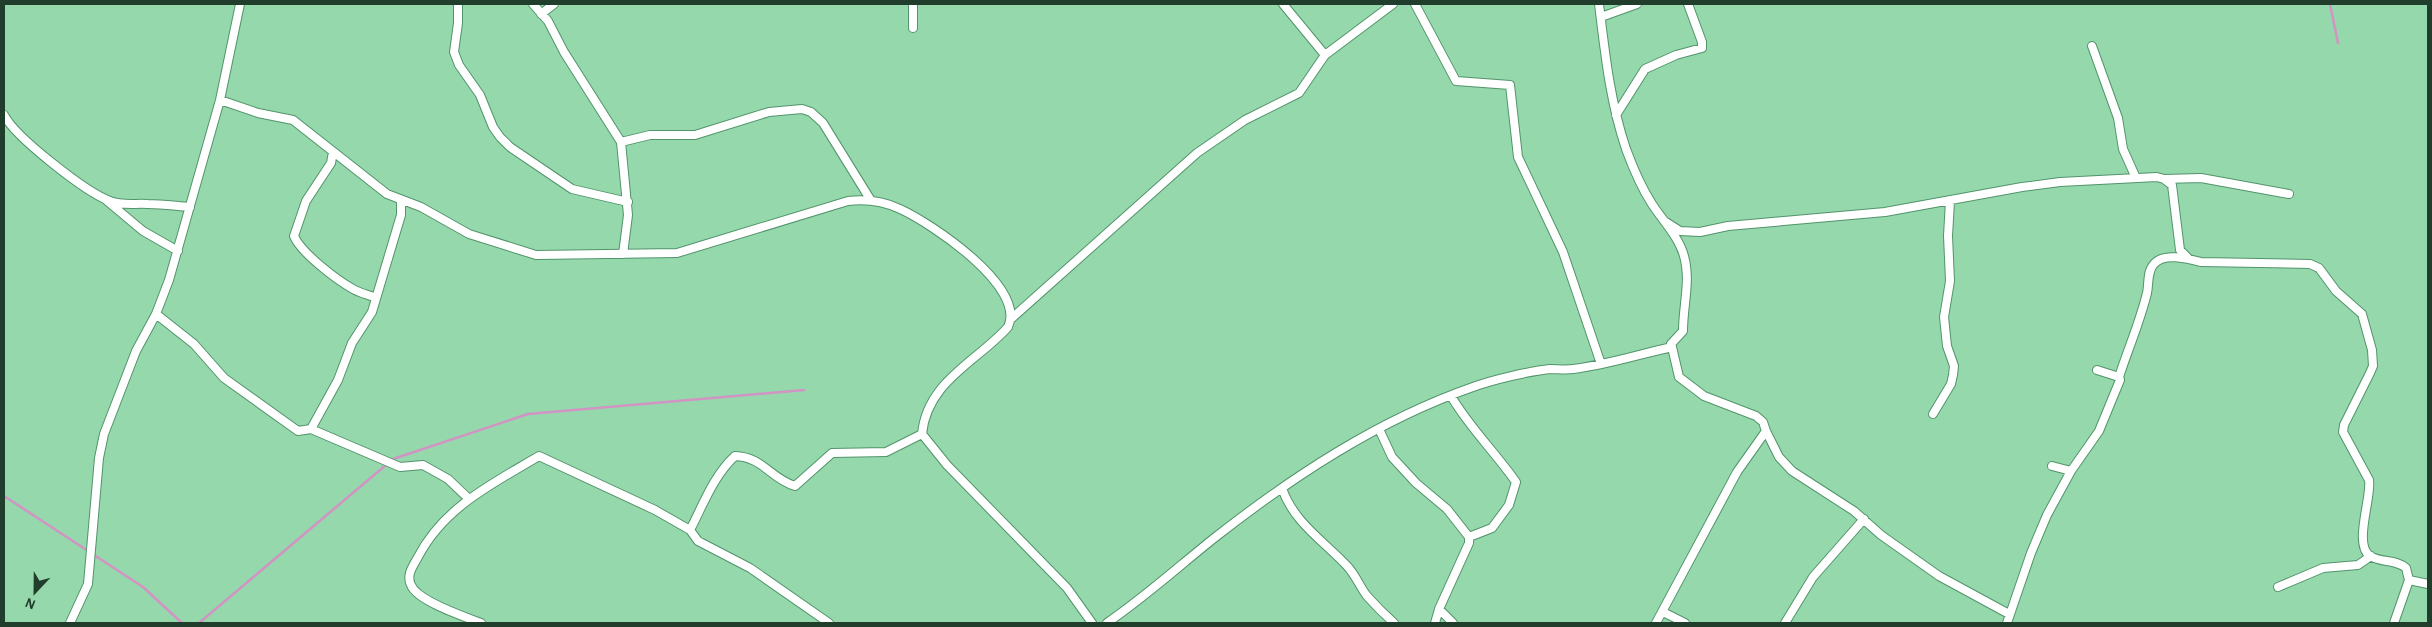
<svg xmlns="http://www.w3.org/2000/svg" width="2432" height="627" viewBox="0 0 2432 627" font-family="'Alegreya Sans',sans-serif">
<rect width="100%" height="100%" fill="#94d8ac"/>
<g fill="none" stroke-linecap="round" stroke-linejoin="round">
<path stroke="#d194c3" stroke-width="2.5" d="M2330,4L2338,43
M4,496L143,587L182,623
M199,623L393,459L528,414L804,390"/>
<defs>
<path id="street" d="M458,4V23L454,52L459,65L480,95L493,127L500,137L510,147L572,189L628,202
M533,4L548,21L564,52L621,142L628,215L623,254
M1283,4L1325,55
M1415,4L1456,81L1510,85L1518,157L1563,252L1601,364
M541,14L554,4
M1601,17L1637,4
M913,28V4
M2092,46L2118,118L2123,149L2136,178
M220,100L258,113L293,120L387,194L421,207L469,234L536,255L677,253L848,201C867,199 883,201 900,209C931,223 1027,287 1008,327C978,361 927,381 922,434L947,465L1067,588L1092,623
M4,115C15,137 87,193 110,201C123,206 135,203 148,204C162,204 176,206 190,207
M1616,115L1645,69L1676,55L1702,48V42L1688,4
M621,142L650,135H695L769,112L802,109L811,112L823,123L870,199
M333,152L331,163L306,201L294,236C301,253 337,280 353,289C360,293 369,295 376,298
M2164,179L2201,178L2289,194
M106,200L143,231L178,251
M401,200V215L372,312L352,343L338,380L311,429L400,467L423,465L448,479L468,498
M1666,222L1680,231L1700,232L1728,226L1885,212L2022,187L2060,182L2157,177L2164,179L2172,185L2180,250L2188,258
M156,314L194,344L224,378L298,431L311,429
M1012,318L1197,153L1245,120L1299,93L1325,55L1393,4
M2097,370L2119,377
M1451,396C1469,427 1495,452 1516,482L1509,505L1492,528L1469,537
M1933,414L1951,384L1953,375L1954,366L1947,346L1944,317L1950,281L1948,236L1950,201
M1379,429L1392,457L1416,483L1447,509L1469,537
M1766,431L1779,457L1792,471L1854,511L1881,535L1939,576L2009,614
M2052,466L2071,471
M1282,488C1293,522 1325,542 1348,567C1356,576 1360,587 1367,596C1375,605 1385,615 1394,623
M2409,580L2428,584
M2278,587L2323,568L2358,565L2371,556
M1439,609L1453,623
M1663,612L1685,623
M70,623L88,584L99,458L104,434L136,351L156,314L169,280L220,100L240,4
M481,623C465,617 417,601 411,585C406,575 413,566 418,557C444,507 492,484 539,456L655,510L690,530
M829,623L750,568L698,541L690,530C703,505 714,475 735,456C763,457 771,479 795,486L832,453L886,452L922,434
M1107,623C1145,597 1178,567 1213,539C1292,477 1378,420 1473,387C1492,380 1530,371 1550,369C1558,369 1565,370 1573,369C1606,365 1640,354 1672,347L1671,344L1683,331C1683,305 1691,281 1684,256C1679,237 1663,221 1652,204C1641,187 1633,168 1626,149C1610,102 1605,53 1599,4
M1435,623L1439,609L1469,543V537
M1656,623L1737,472L1766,431L1763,422L1756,416L1704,396L1679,377L1672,347
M1785,623L1813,577L1864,519
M2007,623L2031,553L2047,515L2071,471L2099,431L2120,380L2119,377C2128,349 2140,322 2147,293C2149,284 2147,271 2154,264C2164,252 2189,259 2201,262L2310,264L2319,268L2336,291L2362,314L2372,350L2373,366L2370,373L2344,425L2343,432L2369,480C2372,497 2353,545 2370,556C2381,563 2396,559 2406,568L2409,580L2394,623"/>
</defs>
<use href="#street" stroke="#52946b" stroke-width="10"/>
<use href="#street" stroke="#fff" stroke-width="8"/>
</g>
<rect width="2432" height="627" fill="none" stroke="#213d2b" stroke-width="10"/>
<g transform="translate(35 592) rotate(202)" stroke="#94d8ac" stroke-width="4" paint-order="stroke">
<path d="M0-4L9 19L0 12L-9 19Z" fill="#213d2b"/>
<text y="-8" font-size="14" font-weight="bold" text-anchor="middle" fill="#213d2b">N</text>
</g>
</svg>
